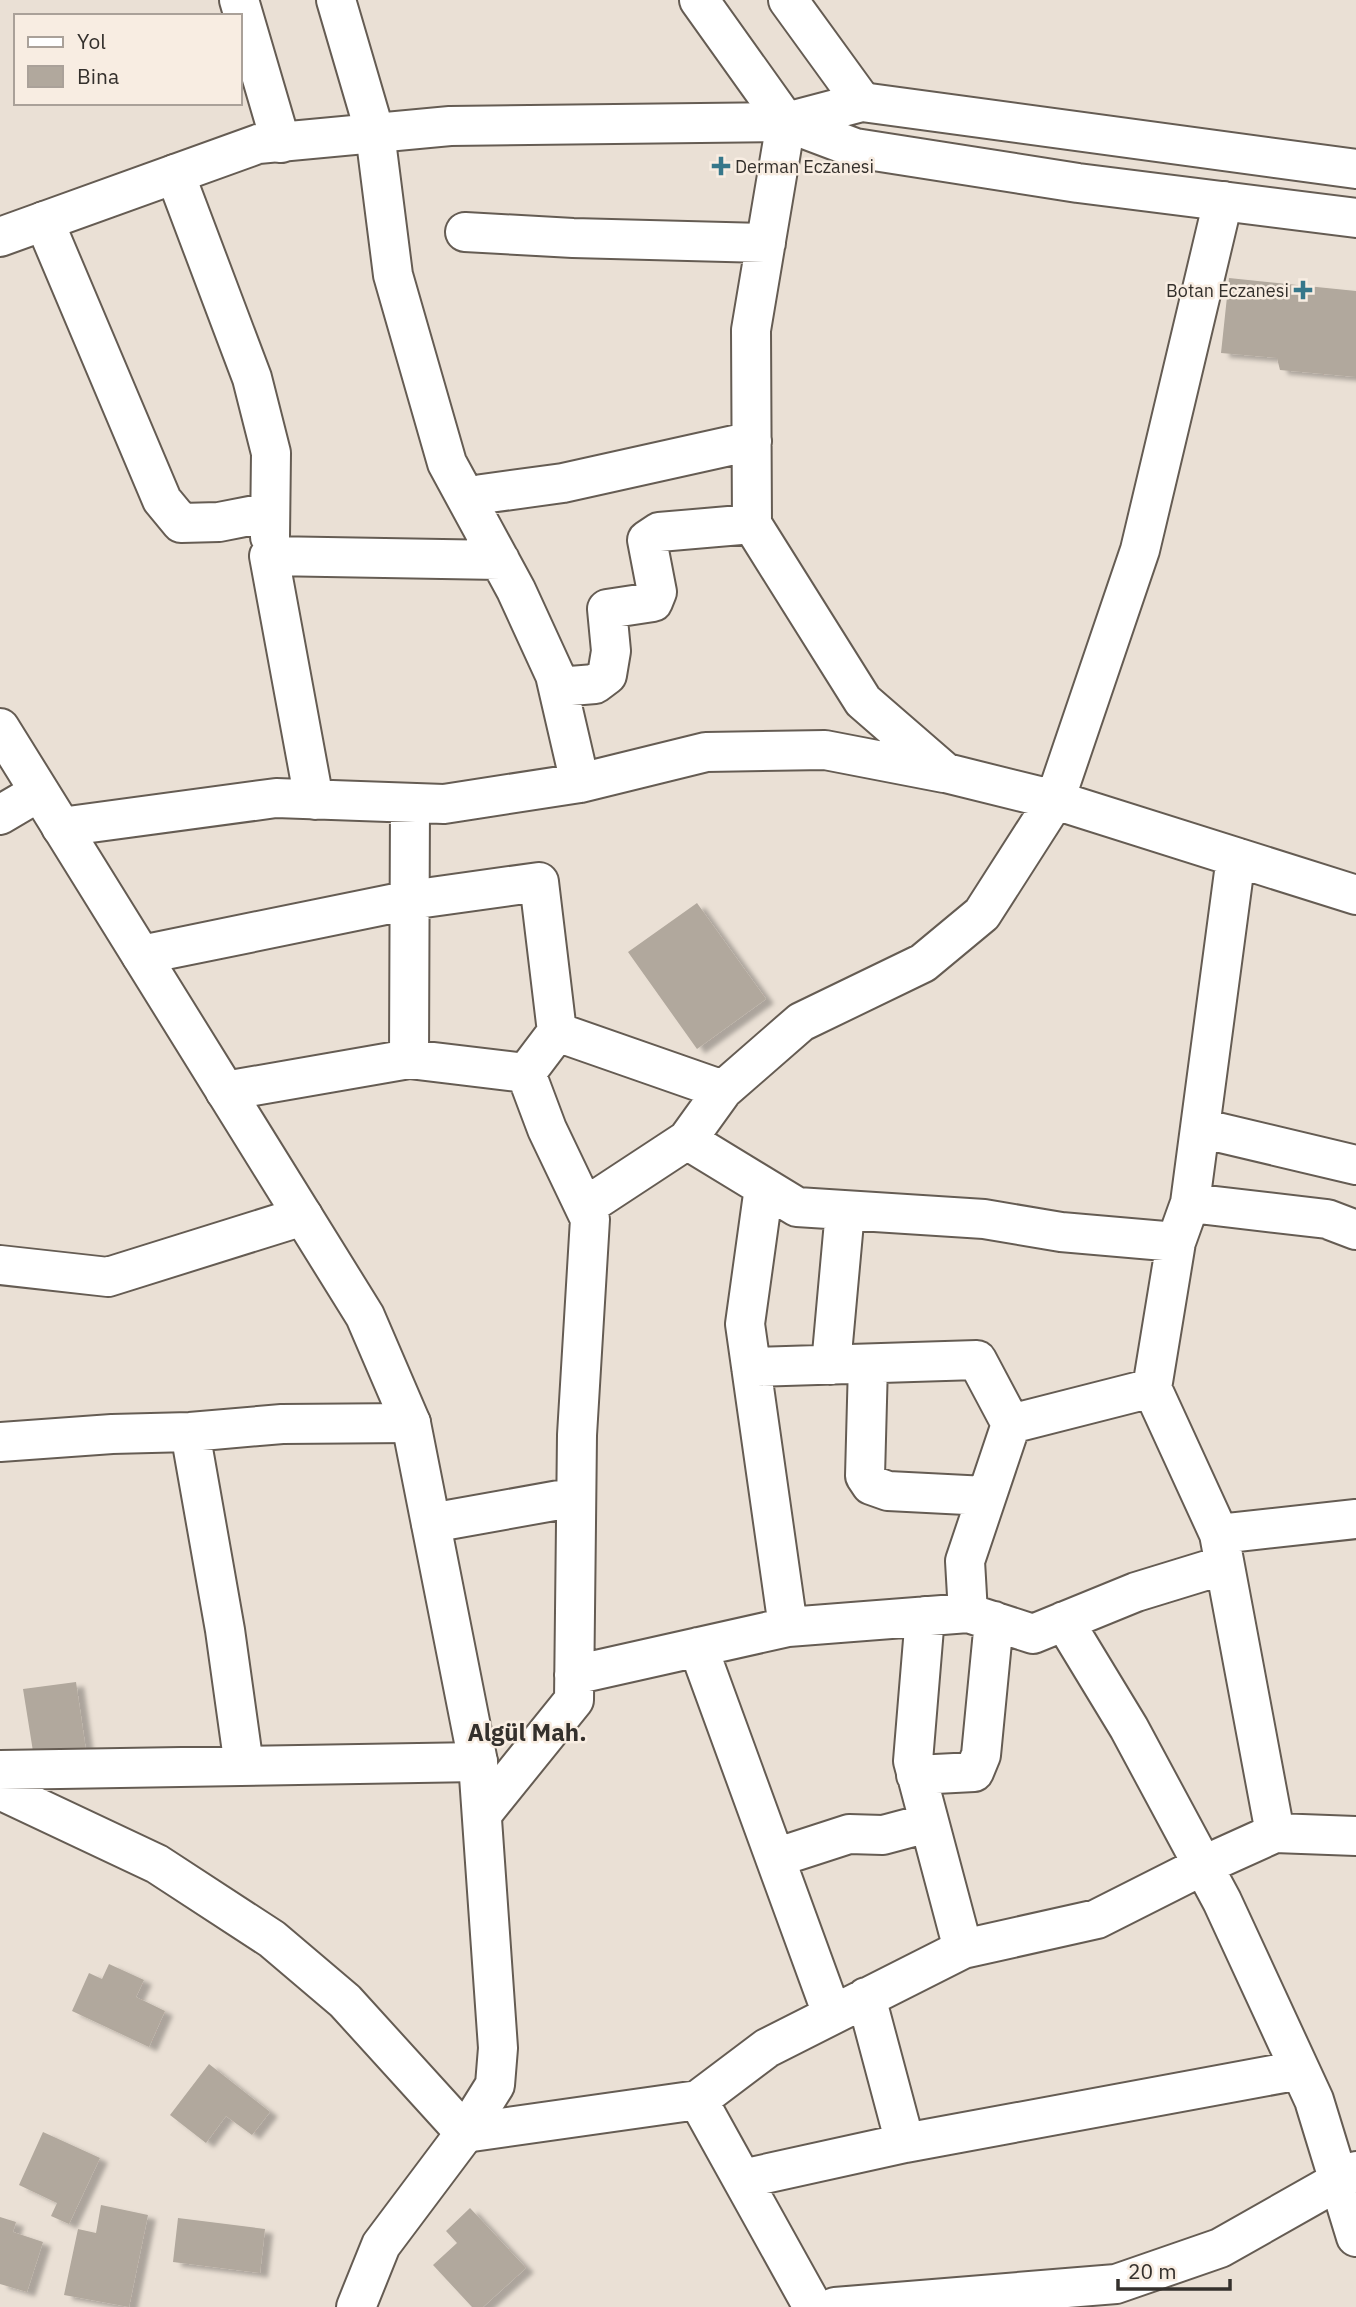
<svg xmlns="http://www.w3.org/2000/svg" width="1356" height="2307" viewBox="0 0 1356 2307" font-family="'IBM Plex Sans',sans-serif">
<defs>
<filter id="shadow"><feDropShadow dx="8" dy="4.5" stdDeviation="2" flood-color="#0004"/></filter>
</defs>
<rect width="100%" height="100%" fill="#eae0d5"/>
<path fill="#b1a89d" filter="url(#shadow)" d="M1229,278L1356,291V377L1280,370L1277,358L1221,353Z
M697,903L766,999L697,1049L628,952Z
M76,1682L87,1757L35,1764L23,1689Z
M109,1964L144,1980L136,1997L165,2011L149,2047L72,2011L89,1973L102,1979Z
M209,2064L270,2112L252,2135L226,2116L206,2143L170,2115Z
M43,2132L100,2158L69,2224L51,2216L57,2203L19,2185Z
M101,2205L148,2215L129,2307L64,2295L78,2229L96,2233Z
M470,2208L526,2268L483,2307H472L433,2265L457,2243L446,2231Z
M0,2217L16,2222L13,2232L43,2242L27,2292L0,2284Z
M178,2218L265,2229L260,2273L173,2262Z"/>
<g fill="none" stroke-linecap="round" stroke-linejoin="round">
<defs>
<path id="minor" d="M239,0L281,143
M336,0L375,133L393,275L447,463L516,590L555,675L580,783
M699,0L786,122L751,330L752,524L863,701L946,773L1055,800L1356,895
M788,0L862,102
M175,174L252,378L271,453L270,537
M44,221L162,500L181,523L219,522L270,512
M465,232L573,238L766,243
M467,499L482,494L563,483L752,441
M558,687L595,684L607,675L611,651L607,609L653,602L657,592L647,540L659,532L752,524
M314,800L269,556L500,560
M0,815L39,792
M61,827L276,798L444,804L580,783L706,752L825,750L944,773
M1236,857L1190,1203L1176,1242L1152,1388L1219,1534L1275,1833
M141,955L410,900L539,882L557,1032L526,1073
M557,1032L723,1090
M409,1059L410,803
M225,1091L409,1059L526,1073
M1200,1128L1356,1165
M764,1187L745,1324L788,1627
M1190,1203L1327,1219L1356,1230
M585,1207L687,1140
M1176,1242L1061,1232L984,1219L797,1207L687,1140L723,1090L801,1022L923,963L982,914L1055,800L1140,550L1223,201
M0,1265L108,1277L303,1216
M868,1364L865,1476L871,1485L888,1491L986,1496
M831,1365L845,1211
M751,1367L977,1360L1011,1424L965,1561L968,1613
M1011,1424L1152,1388
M190,1432L225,1630L244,1766
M0,1442L112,1434L190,1432L282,1424L411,1423
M431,1523L576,1497
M1219,1534L1356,1519
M925,1616L913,1761L963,1949
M1064,1621L1129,1728L1222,1901L1314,2100L1356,2237
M698,1647L832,2014
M574,1675L788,1627L968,1613L1033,1634L1136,1592L1224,1565
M0,1770L478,1762
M916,1775L974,1772L981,1755L994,1621
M0,1790L157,1864L272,1939L345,2001L465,2133L698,2100L767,2048L963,1949L1097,1919L1202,1866L1275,1833L1356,1836
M482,1814L574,1700L577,1435L590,1219L547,1129L526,1073
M775,1858L849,1834L883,1835L928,1823
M866,1997L905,2143
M698,2100L813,2307
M742,2179L905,2143L1300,2070
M835,2307L1116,2284L1220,2248L1356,2171"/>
<path id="major" d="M786,122L855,148L1078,183L1356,218
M0,237L258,144L450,126L786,122L862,102L1356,169
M0,728L365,1316L411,1423L478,1762L498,2048L495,2085L465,2133L381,2245L356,2307"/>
</defs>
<use href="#minor" stroke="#655c53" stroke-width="42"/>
<use href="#major" stroke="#655c53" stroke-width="42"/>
<use href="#minor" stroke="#fff" stroke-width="38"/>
<use href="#major" stroke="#fff" stroke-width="38"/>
</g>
<g fill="#36778a" stroke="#f8ede2" stroke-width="2.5">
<path d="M717.5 155.5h7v7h7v7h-7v7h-7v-7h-7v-7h7z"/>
<path d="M1299.5 279.5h7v7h7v7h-7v7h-7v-7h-7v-7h7z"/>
</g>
<g text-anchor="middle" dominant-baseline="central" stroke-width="5" stroke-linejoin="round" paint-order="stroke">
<g font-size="18" fill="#34302c" stroke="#f8ede2" text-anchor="start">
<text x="735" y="166">Derman Eczanesi</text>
<text x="1289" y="290" text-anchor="end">Botan Eczanesi</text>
</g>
<g font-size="24" font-weight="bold" fill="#34302c" stroke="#f8ede2">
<text x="527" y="1732">Algül Mah.</text>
</g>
</g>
<rect x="14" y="14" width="228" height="91" fill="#f8ede2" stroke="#aaa199" stroke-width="2"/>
<rect x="28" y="37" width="35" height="10" fill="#ffffff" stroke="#aaa199" stroke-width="2"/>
<text x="77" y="49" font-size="21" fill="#34302c">Yol</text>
<rect x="28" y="66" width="35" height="21" fill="#b1a89d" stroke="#aaa199" stroke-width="2"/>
<text x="77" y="84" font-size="21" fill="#34302c">Bina</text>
<path d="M1118 2279v10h112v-10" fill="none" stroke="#34302c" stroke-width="3.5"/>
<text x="1128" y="2279" font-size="21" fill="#34302c" stroke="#f8ede2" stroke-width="5" paint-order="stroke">20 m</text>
</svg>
